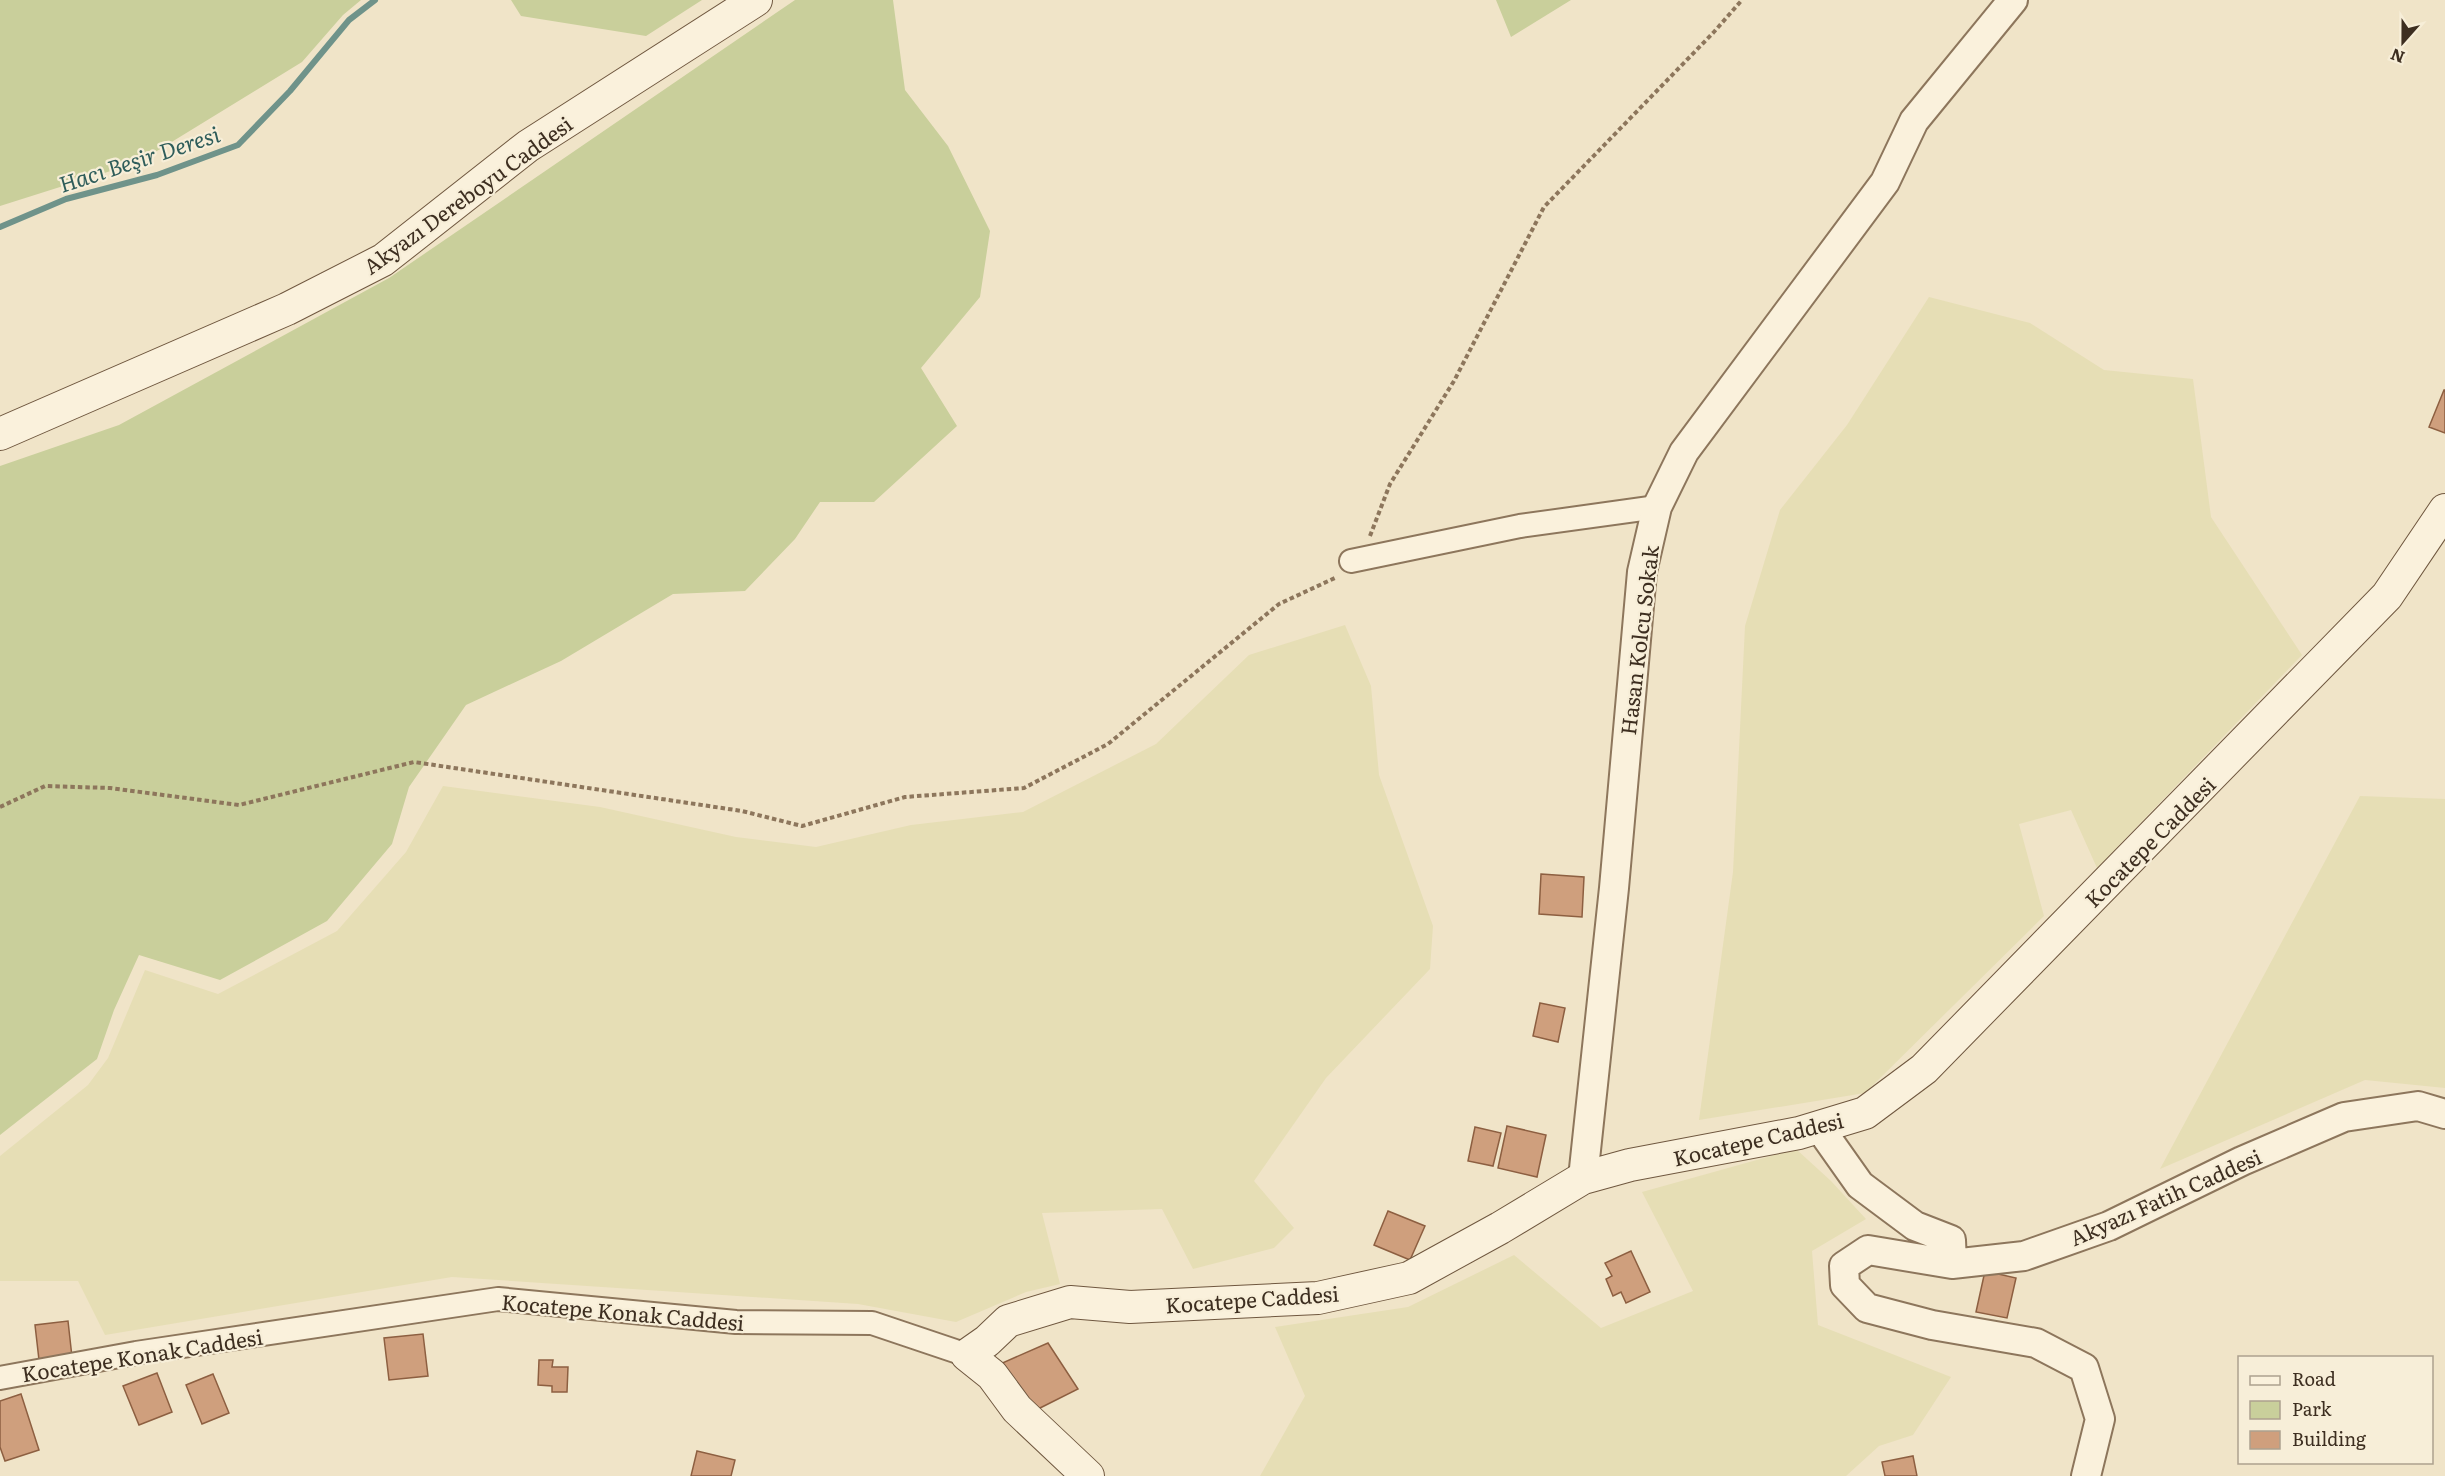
<svg xmlns="http://www.w3.org/2000/svg" width="2445" height="1476" viewBox="0 0 2445 1476" font-family="Literata,serif">
<rect width="100%" height="100%" fill="#f0e4c8"/>
<path fill="#e6deb5" d="M1929,297L2030,323L2104,370L2193,379L2211,517L2302,655L2097,868L2071,810L2019,824L2044,916L1865,1093L1699,1120L1733,872L1745,626L1780,510L1847,425Z
M1345,625L1371,686L1379,775L1433,926L1430,969L1326,1078L1254,1181L1294,1228L1274,1248L1193,1269L1162,1209L1042,1213L1060,1284L1026,1292L956,1322L858,1304L452,1277L105,1335L78,1281H0V1156L88,1085L108,1058L145,970L218,994L337,931L406,852L443,786L600,807L736,837L816,847L911,825L1023,812L1156,744L1249,655Z
M2360,796L2445,799V1088L2365,1080L2160,1169Z
M1796,1149L1831,1181L1866,1219L1812,1251L1818,1325L1951,1377L1913,1435L1879,1446L1846,1476H1260L1305,1396L1275,1327L1408,1307L1514,1255L1601,1328L1693,1291L1642,1192Z"/>
<path fill="#c9cf9b" d="M0,0H361L343,15L302,62L139,162L0,206Z
M511,0H702L646,36L521,16Z
M795,0H893L905,90L948,146L990,231L980,297L921,368L957,426L874,502H820L795,539L745,591L673,594L561,661L466,705L409,787L392,844L327,921L220,980L139,955L114,1010L97,1059L0,1135V466L119,425L389,278Z
M1496,0H1571L1511,37Z"/>
<g fill="none" stroke-linecap="round" stroke-linejoin="round">
<path stroke="#6f938a" stroke-width="6" d="M0,227L66,199L157,175L238,145L290,91L349,20L375,0"/>
</g>
<path fill="#cf9f7d" stroke="#8d5f41" stroke-width="1.5" d="M2444,390H2445V433L2429,427Z
M1541,874L1584,877L1582,917L1539,914Z
M1540,1003L1565,1008L1558,1042L1533,1036Z
M1507,1126L1546,1135L1537,1177L1498,1168Z
M1475,1127L1501,1133L1493,1166L1468,1161Z
M1388,1211L1425,1226L1410,1260L1374,1245Z
M1631,1251L1650,1292L1626,1303L1621,1292L1613,1296L1606,1279L1612,1276L1605,1263Z
M1985,1271L2016,1278L2007,1318L1976,1312Z
M68,1321L72,1357L39,1360L35,1325Z
M423,1334L428,1376L389,1380L384,1338Z
M1048,1343L1078,1389L1038,1409L1015,1392L1000,1364Z
M539,1360H553L552,1367H568L567,1392H552V1386L538,1385Z
M157,1373L172,1412L139,1425L123,1386Z
M213,1374L229,1413L202,1424L186,1385Z
M21,1394L39,1450L5,1461L0,1447V1401Z
M697,1451L735,1460L731,1476H691Z
M1913,1456L1917,1476H1885L1882,1462Z"/>
<g fill="none" stroke-linecap="round" stroke-linejoin="round">
<defs>
<path id="minor" d="M1351,561L1520,526L1657,507
M0,1378L136,1353L498,1299L736,1322L872,1323L967,1355"/>
<path id="tertiary" d="M1819,1127L1860,1185L1915,1226L1951,1240L1952,1264
M1583,1178L1614,888L1642,572L1657,507L1684,452L1885,182L1914,121L2013,0
M2086,1476L2100,1419L2084,1368L2036,1343L1932,1325L1867,1308L1845,1285L1844,1266L1868,1250L1952,1264L2024,1256L2109,1226L2242,1161L2344,1117L2418,1106L2445,1114"/>
<path id="secondary" d="M0,434L287,309L383,260L528,146L756,0
M1088,1476L1017,1409L992,1375L967,1355L987,1341L1008,1321L1070,1302L1130,1307L1318,1298L1409,1278L1500,1228L1583,1178L1630,1165L1799,1133L1865,1113L1924,1069L2387,596L2445,510"/>
</defs>
<use href="#minor" stroke="#8d765c" stroke-width="26"/>
<use href="#tertiary" stroke="#8d765c" stroke-width="32"/>
<use href="#secondary" stroke="#6f573f" stroke-width="34"/>
<path stroke="#8d765c" stroke-width="4" stroke-dasharray="4.5 3" stroke-linecap="butt" d="M1370,536L1390,484L1454,381L1544,207L1713,33L1742,0
M0,807L45,786L110,788L239,805L414,762L742,811L802,826L905,797L1024,788L1108,744L1279,604L1337,577"/>
<use href="#minor" stroke="#faf1dc" stroke-width="22"/>
<use href="#tertiary" stroke="#faf1dc" stroke-width="28"/>
<use href="#secondary" stroke="#faf1dc" stroke-width="32"/>
</g>
<g text-anchor="middle" dominant-baseline="central" stroke-width="4.5" stroke-linejoin="round" paint-order="stroke">
<g font-size="21" fill="#3d2e20" stroke="#f7eed8">
<text transform="translate(467 194) rotate(-36)">Akyazı Dereboyu Caddesi</text>
<text transform="translate(1638 640) rotate(-83)">Hasan Kolcu Sokak</text>
<text transform="translate(2149 841) rotate(-45)">Kocatepe Caddesi</text>
<text transform="translate(1758 1138) rotate(-13)">Kocatepe Caddesi</text>
<text transform="translate(2165 1196) rotate(-24)">Akyazı Fatih Caddesi</text>
<text transform="translate(1252 1298) rotate(-4)">Kocatepe Caddesi</text>
<text transform="translate(623 1311) rotate(5)">Kocatepe Konak Caddesi</text>
<text transform="translate(142 1354) rotate(-9)">Kocatepe Konak Caddesi</text>
</g>
<g font-size="22" font-style="italic" fill="#2f5d5a" stroke="#f7eed8">
<text transform="translate(139 158) rotate(-18)">Hacı Beşir Deresi</text>
</g>
</g>
<rect x="2238" y="1356" width="195" height="108" fill="#f7eed8" stroke="#ada18e" stroke-width="1.5"/>
<rect x="2250" y="1376" width="30" height="9" fill="#faf1dc" stroke="#ada18e" stroke-width="1.5"/>
<text x="2292" y="1386" font-size="18" fill="#3d2e20">Road</text>
<rect x="2250" y="1401" width="30" height="18" fill="#c9cf9b" stroke="#ada18e" stroke-width="1.5"/>
<text x="2292" y="1416" font-size="18" fill="#3d2e20">Park</text>
<rect x="2250" y="1431" width="30" height="18" fill="#cf9f7d" stroke="#ada18e" stroke-width="1.5"/>
<text x="2292" y="1446" font-size="18" fill="#3d2e20">Building</text>
<g transform="translate(2403 42) rotate(201)" stroke="#f7eed8" stroke-width="4.5" paint-order="stroke">
<path d="M0-4.5L10 22L0 15L-10 22Z" fill="#3d2e20"/>
<text y="-9" font-size="16" font-weight="bold" text-anchor="middle" fill="#3d2e20">N</text>
</g>
</svg>
